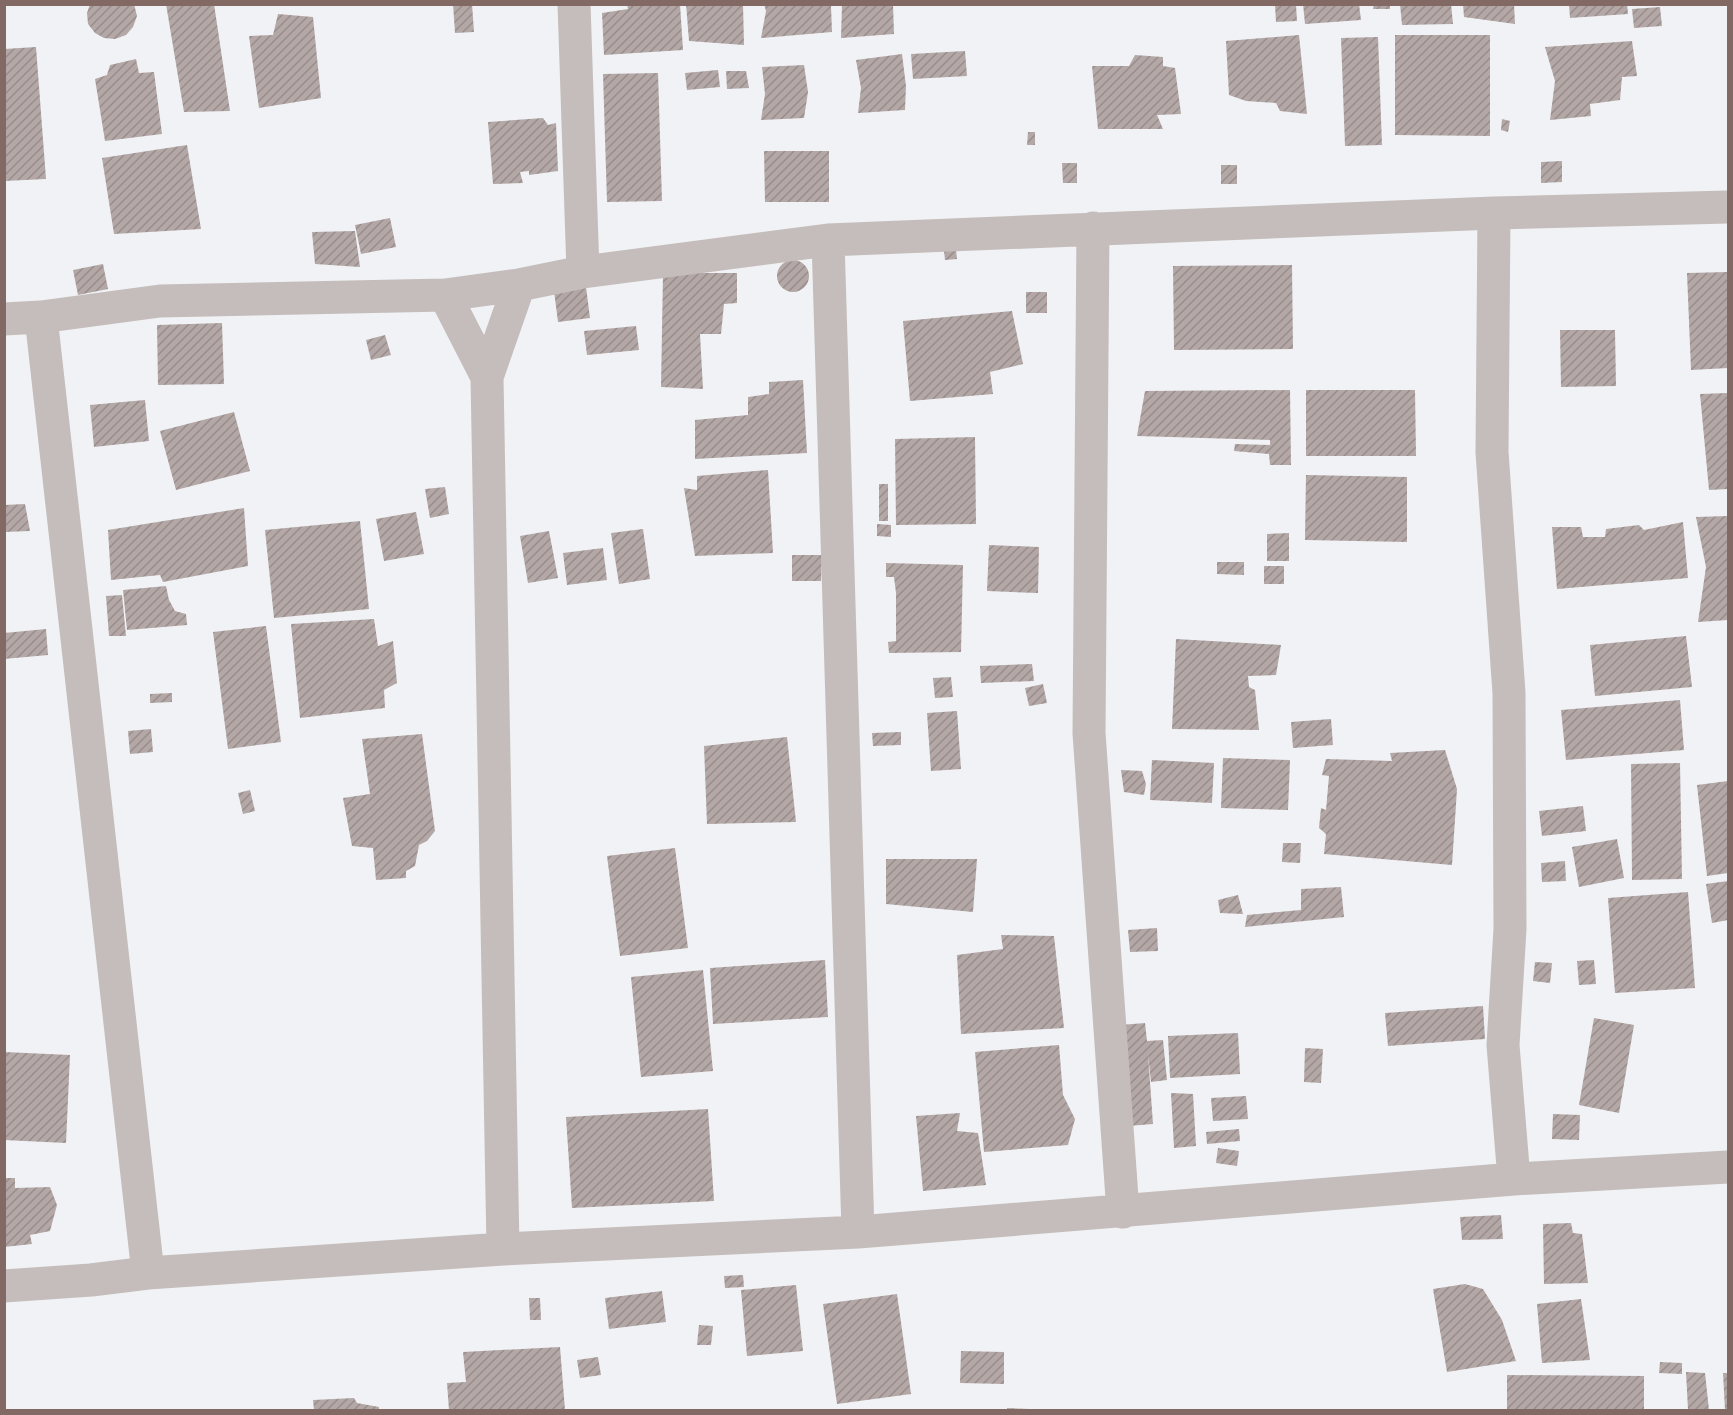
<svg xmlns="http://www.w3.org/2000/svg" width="1733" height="1415" viewBox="0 0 1733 1415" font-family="'Alegreya Sans',sans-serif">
<defs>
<pattern id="building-hatch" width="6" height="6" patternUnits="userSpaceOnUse" patternTransform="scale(1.5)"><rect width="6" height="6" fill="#b4a8a7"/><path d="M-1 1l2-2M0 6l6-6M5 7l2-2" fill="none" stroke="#988d8c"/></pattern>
</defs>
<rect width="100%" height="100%" fill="#f1f2f5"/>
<path fill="url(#building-hatch)" d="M90,4H134L137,16L133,27L126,35L115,39L104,38L95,33L88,24L87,13Z
M166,4H214L230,111L184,112Z
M453,4H472L474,32L455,33Z
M627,4H680L683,50L604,55L602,13L628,9Z
M686,4H743L744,45L689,41Z
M764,4L831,6L832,32L761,38L766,11Z
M842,4H893L894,34L841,38Z
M1303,4H1359L1361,20L1305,24Z
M1374,4H1390V9H1373Z
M1400,4H1451L1453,24L1402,25Z
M1463,4H1514L1515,24L1464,17Z
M1569,4H1627L1628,14L1570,18Z
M1275,5H1296L1297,21L1276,22Z
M1660,7L1662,26L1634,28L1632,9Z
M278,14L313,17L321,98L259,108L249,36L273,35Z
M1299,35L1307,114L1280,111L1276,103L1246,101L1229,95L1226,41Z
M1395,35H1490V136L1395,135Z
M1378,37L1382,145L1345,146L1341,38Z
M1632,41L1637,76L1622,77L1620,100L1590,104L1591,116L1550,120L1555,81L1545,47Z
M36,47L46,179L4,181V49Z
M965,51L967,76L913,79L911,54Z
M902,54L906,86L905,110L858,113L861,88L856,60Z
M1135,55L1163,57V66L1175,68L1181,114L1157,115L1163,129H1098L1092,66H1129Z
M136,59L139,73L154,72L162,134L105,141L95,79L107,75L110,65Z
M804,65L808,92L804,118L761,120L765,94L762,67Z
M718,70L720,87L687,90L685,73Z
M726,71H746L749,88L727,89Z
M658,73L662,201L607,202L603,74Z
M543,118L548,125L556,123L558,171L529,175V171L520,172L523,183L493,184L488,122Z
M1502,119L1510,121L1508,132L1501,130Z
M1028,132H1035V145H1027Z
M187,145L201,229L114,234L102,158Z
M764,151H829V202H765Z
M1562,161V182L1541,183V162Z
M1062,163H1077V183H1063Z
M1221,165H1237V184H1221Z
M390,218L396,247L361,254L355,225Z
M355,231L360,267L315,264L312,232Z
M956,250L957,259L945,260L944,251Z
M777 276a16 16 0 1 1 32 0a16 16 0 1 1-32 0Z
M103,264L108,289L78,295L73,270Z
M1292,265L1293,349L1174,350L1173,266Z
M1728,272V368L1691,370L1687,273Z
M663,273H737V303L724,304L721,334H700L703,389L661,387Z
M586,287L590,318L558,322L554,291Z
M1026,292H1047V313H1026Z
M1012,311L1023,364L990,372L993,394L910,401L903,321Z
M222,323L224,384L158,385L157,325Z
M636,326L639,350L587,355L584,331Z
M1560,330H1615L1616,386L1561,387Z
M385,335L391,355L371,360L366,340Z
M803,380L807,453L695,459V420L748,415V397L769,394V382Z
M1290,390L1291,465H1270L1269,454L1234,451L1235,444L1270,445V440L1137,436L1145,391Z
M1306,390H1415L1416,456H1306Z
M1728,393V489L1709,490L1700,394Z
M145,400L149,441L94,447L90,405Z
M234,412L250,471L176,490L160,431Z
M975,437L976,524L896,525L895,439Z
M768,470L773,553L695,556L684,488L697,490V476Z
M1306,475L1407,477V542L1305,540Z
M879,484H888V521H879Z
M445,487L449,514L430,518L425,489Z
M25,504L30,531L4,532V505Z
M244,508L248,566L163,582L160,575L111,580L108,530Z
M416,512L424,554L384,561L376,519Z
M1728,516V620L1698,622L1706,567L1696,517Z
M360,521L369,609L274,618L265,530Z
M1683,522L1688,578L1557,589L1552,527H1581L1583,537H1605L1606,529L1639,525L1644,530Z
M877,524L891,525V537L877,536Z
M643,529L650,579L619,584L611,533Z
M549,531L558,578L528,583L520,536Z
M1289,533V561H1267V534Z
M989,545L1039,547L1038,593L987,591Z
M603,548L607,580L567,585L563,553Z
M792,555H822L821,581H792Z
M1217,562H1244V575L1217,574Z
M886,563L963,565L961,652L889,653L888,642L896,641V593L894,577H886Z
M1264,566H1284V584H1264Z
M166,586L169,600L175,611L186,614L187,625L127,630L123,590Z
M122,595L126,636H109L106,596Z
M374,619L378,646L393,641L397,683L384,690L385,708L300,718L291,624Z
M266,626L281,742L228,749L213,632Z
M46,629L48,655L4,659V633Z
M1686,636L1692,687L1595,696L1590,645Z
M1176,639L1281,645L1276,675L1248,676L1249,687L1255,690L1259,730L1172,729Z
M1032,664L1034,681L981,683L980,666Z
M951,677L953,697L935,698L933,678Z
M1043,684L1047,703L1029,706L1025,688Z
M172,693V702L150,703V694Z
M1680,700L1684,750L1566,760L1561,710Z
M957,711L961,769L931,771L927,713Z
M1331,719L1333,745L1293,748L1291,722Z
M151,729L153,752L130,754L128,731Z
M901,732V745L873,746L872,733Z
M422,734L435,831L427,841L419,845L415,866L406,871V878L376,880L373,848L352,846L343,798L370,794L362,739Z
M787,737L796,822L707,824L704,746Z
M1445,750L1457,789L1452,865L1324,854L1326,834L1319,828L1321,808L1326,810L1329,776L1322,775L1326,759L1392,761L1390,753Z
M1223,758L1290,760L1288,810L1221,808Z
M1152,760L1214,763L1212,803L1150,800Z
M1680,763L1682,879L1632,880L1631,764Z
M1121,770L1142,771L1146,784L1144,795L1124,792Z
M1728,781V873L1707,876L1697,785Z
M250,790L255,811L243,814L238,793Z
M1583,806L1586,831L1542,836L1539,811Z
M1617,839L1624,878L1579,887L1572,847Z
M1283,843H1301L1300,863L1282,862Z
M675,848L688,948L620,956L607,856Z
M886,859H977L973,912L886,904Z
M1565,861L1566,881L1542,882L1541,863Z
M1728,881V920L1712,923L1706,884Z
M1341,887L1344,917L1245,927L1247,915L1301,910V889Z
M1688,892L1695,988L1615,993L1608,898Z
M1238,895L1243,914L1220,913L1218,900Z
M1157,928L1158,951L1130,952L1128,930Z
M1001,935L1054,936L1064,1028L961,1034L957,955L1003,949Z
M825,960L828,1017L713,1024L710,968Z
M1594,960L1596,984L1579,985L1577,961Z
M1535,962L1552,963L1550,983L1533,981Z
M703,970L713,1071L641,1077L631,977Z
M1483,1006L1485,1039L1388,1046L1385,1013Z
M1594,1018L1634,1025L1619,1113L1579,1105Z
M1145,1023L1147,1041L1163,1040L1167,1080L1151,1082L1148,1054L1153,1124L1128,1126L1120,1025Z
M1238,1033L1240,1074L1170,1078L1168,1036Z
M1059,1045L1063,1095L1075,1119L1068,1145L984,1152L975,1052Z
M1305,1048L1323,1049L1321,1083L1304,1082Z
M4,1052L70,1055L66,1143L4,1140Z
M1171,1093L1193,1094L1196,1146L1174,1148Z
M1246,1096L1248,1119L1213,1121L1211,1098Z
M708,1109L714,1201L572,1208L566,1117Z
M960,1113L957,1131L978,1133L986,1185L923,1191L916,1116Z
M1553,1114L1580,1115L1579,1140L1552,1139Z
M1239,1129L1240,1141L1207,1144L1206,1132Z
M1218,1148L1239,1151L1237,1166L1216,1163Z
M4,1178H15V1188L50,1187L57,1205L50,1231L30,1235L32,1244L4,1247Z
M1501,1215L1503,1239L1462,1240L1460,1217Z
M1571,1223L1573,1233L1582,1234L1588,1283L1544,1284L1543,1224Z
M743,1275L744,1287L725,1288L724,1276Z
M1465,1284L1483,1289L1502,1320L1516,1361L1447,1372L1433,1289Z
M796,1285L803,1351L747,1356L741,1290Z
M662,1291L666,1322L609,1329L605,1298Z
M897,1294L911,1394L837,1404L823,1304Z
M529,1298H540L541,1320H530Z
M1581,1299L1590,1360L1542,1363L1537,1304Z
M699,1325L713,1326L711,1345H697Z
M560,1347L565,1410H449L447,1383L466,1382L463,1352Z
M961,1351L1004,1352V1384L960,1383Z
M598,1357L601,1375L580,1378L577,1360Z
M1660,1362L1682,1363V1374L1659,1373Z
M1686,1372L1705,1373L1709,1410H1688Z
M1723,1373H1728V1410H1725Z
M1507,1375L1644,1376V1410H1507Z
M354,1398L357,1403L379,1407V1410H314L313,1400Z
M1007,1408L1030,1409V1410H1007Z"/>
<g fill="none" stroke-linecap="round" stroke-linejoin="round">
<path stroke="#c4bdbb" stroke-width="33" d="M574,4L583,272
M1494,213L1492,452L1509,693L1510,929L1503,1045L1514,1179
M1093,228L1089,733L1123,1212
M828,240L858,1232
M445,295L487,377
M4,319L41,317
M503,1249L487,377L519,285
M148,1273L41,317L160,301L445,295L519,285L583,272L828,240L1494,213L1728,207
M4,1286L91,1280L148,1273L503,1249L858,1232L1514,1179L1728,1167"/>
</g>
<rect width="1733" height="1415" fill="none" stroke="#826964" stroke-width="12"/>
</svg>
